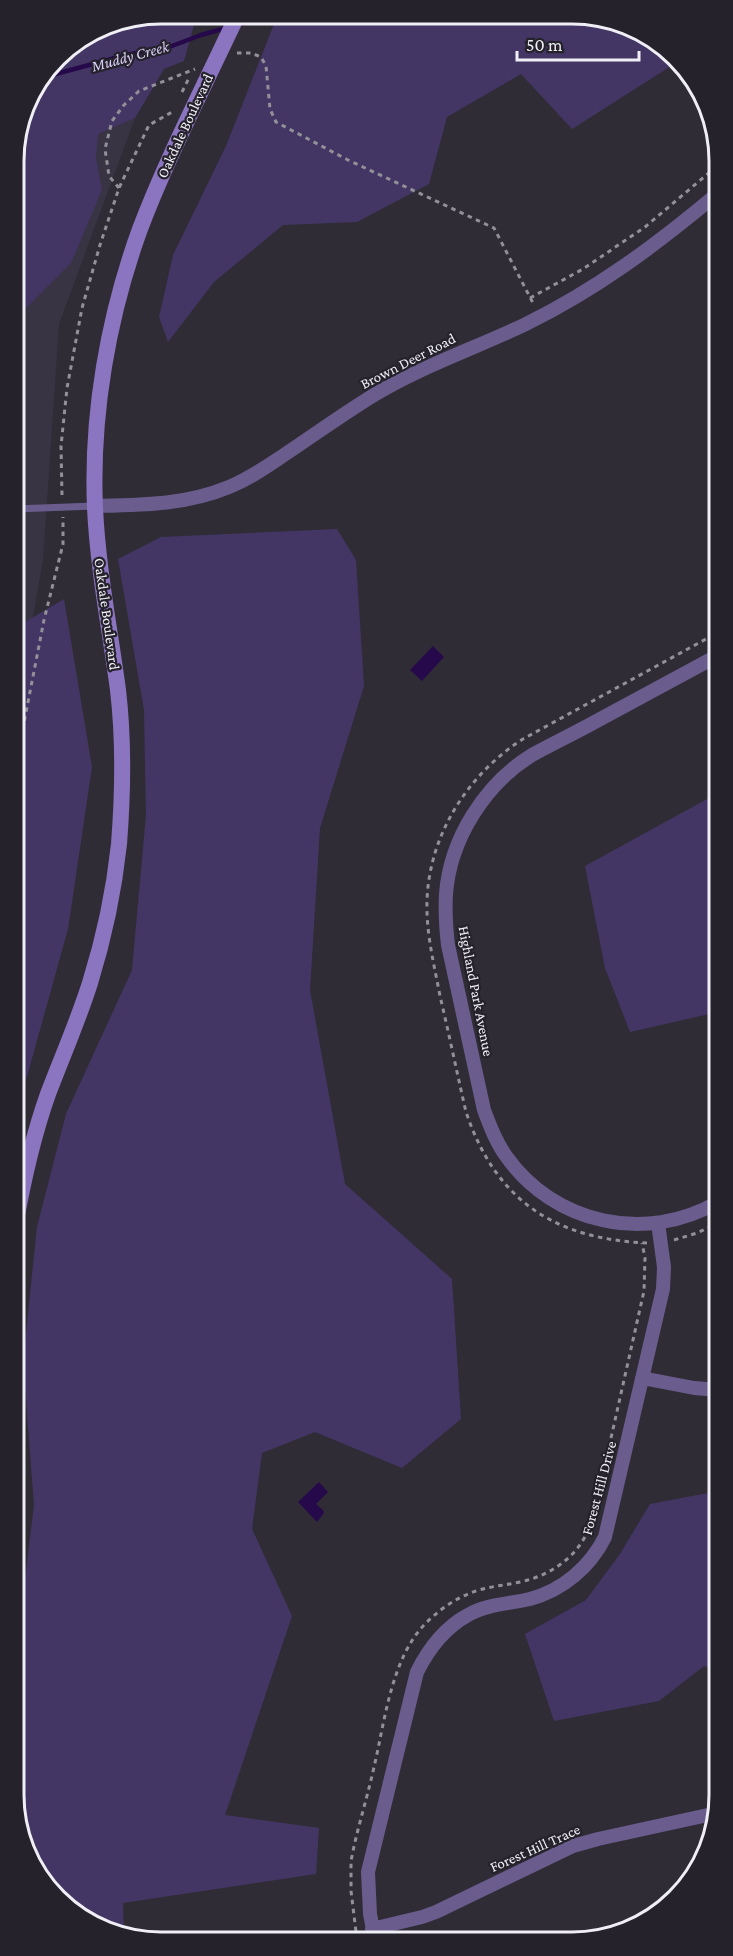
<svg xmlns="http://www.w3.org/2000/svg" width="733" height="1956" viewBox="0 0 733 1956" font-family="'Crimson Pro',serif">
<rect width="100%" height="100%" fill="#2f2c36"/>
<path fill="#383444" d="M135,118L59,324L43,560L15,717L14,170Z"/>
<path fill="#443664" d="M161,14H197L184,61L164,69L135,118L98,134L96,158L102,190L71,263L14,320V151L29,95L63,50L105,25Z
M278,14L601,16L676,56L679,61L572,129L521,74L447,117L429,184L357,222L283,225L214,282L168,342L159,317L173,255L226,146Z
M337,529L356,560L364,686L320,828L310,990L345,1184L452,1279L461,1419L402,1468L315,1432L262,1453L252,1529L292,1616L225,1815L319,1828L316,1874L123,1903L124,1935L57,1900L16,1824V1652L34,1505L23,1362L37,1227L66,1114L132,970L146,815L144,710L118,559L161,537Z
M64,599L92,767L68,929L28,1073L15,1111V628Z
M718,793V1012L630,1032L605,968L585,866Z
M719,1491V1671L704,1666L659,1701L554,1721L525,1634L586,1600L620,1554L650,1504Z"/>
<path fill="#26094a" d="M433,646L444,657L422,681L410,670Z
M319,1482L328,1492L316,1504L323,1510L324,1513L317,1522L298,1502Z"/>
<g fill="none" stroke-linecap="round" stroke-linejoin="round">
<path stroke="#26094a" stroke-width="4.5" d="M237,25L290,14
M41,80L52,75L126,55L172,46L201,35L226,28"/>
<path stroke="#929098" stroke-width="3" stroke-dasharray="4.5 4.5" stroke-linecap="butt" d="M237,53H251L261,57L266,66L270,109L276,122L348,160L494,228L533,303
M119,188L109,176L105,149L112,121L124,105L139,91L195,69
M530,298L583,269L645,227L717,166
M62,495L61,446L67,388L82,308L100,245L119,188L149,125L174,111
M15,792L21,738L44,620L63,544V517
M15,889L17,894L15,907
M674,1240L697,1233L718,1223
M647,1243C555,1239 496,1201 466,1112C457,1073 449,1034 440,996C434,964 426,933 427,901C429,835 468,774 523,739L717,633
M611,1438L644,1291L645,1258L642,1243
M357,1940L351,1891V1861C357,1829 367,1799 374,1767C385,1721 391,1658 426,1623C441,1608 459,1596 479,1590C493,1586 506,1585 520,1582C553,1575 582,1554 592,1520"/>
<path stroke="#6a5c8c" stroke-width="7" d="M14,410C24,445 19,481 14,517
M15,509L94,506"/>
<path stroke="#6a5c8c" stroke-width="14" d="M95,506C141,505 186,505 229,487C249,479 266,467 284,455C314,435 343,414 374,395C422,366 476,348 526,324C597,289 656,245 717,194
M717,656C676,678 634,701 593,723C573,734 552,744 532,755C485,784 450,839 446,894C445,911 446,928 448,945L484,1110C490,1126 496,1142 506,1156C554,1224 646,1244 718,1202
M642,1378L694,1388L719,1390
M372,1929L422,1917L436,1912L573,1846L598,1839L717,1813
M375,1940L370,1914L368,1872L417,1672C429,1648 444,1628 468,1615C487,1604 509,1604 530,1599C563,1590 590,1567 605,1537L663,1289L664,1267L658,1223"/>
<path stroke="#8b74c0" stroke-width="16" d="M15,1226C23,1181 33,1136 48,1094C62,1057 78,1021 90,983C104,938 114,891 119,844C123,793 124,741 118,690C110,630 98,570 95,508C91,415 108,317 140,229C159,179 182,131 205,83"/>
<path stroke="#929098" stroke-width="3" stroke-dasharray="4.5 4.5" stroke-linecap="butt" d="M182,92L189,78"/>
<path stroke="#8b74c0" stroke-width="16" d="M205,83L238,14"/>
</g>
<g text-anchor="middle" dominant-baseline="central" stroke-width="4.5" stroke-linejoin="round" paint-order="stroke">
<g font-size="15" fill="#f0eff6" stroke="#25222c">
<text transform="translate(185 126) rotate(-65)">Oakdale Boulevard</text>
<text transform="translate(408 361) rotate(-27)">Brown Deer Road</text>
<text transform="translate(107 614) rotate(82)">Oakdale Boulevard</text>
<text transform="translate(476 991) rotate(79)">Highland Park Avenue</text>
<text transform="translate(599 1488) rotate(-75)">Forest Hill Drive</text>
<text transform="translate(535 1848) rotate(-24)">Forest Hill Trace</text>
</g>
<g font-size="16" font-style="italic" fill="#d9cff7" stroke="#25222c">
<text transform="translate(130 56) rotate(-15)">Muddy Creek</text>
</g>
</g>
<path d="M0 0H733V1956H0ZM161 24H572A137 137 0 0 1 709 161V1795A137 137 0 0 1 572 1932H161A137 137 0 0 1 24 1795V161A137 137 0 0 1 161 24Z" fill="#25222c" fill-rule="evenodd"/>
<path fill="none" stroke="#f0eff6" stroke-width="3" d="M161 24H572A137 137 0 0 1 709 161V1795A137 137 0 0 1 572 1932H161A137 137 0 0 1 24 1795V161A137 137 0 0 1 161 24Z"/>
<path d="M517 51v9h122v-9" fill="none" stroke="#f0eff6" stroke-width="3"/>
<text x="526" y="51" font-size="18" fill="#f0eff6" stroke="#25222c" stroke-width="4.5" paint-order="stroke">50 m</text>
</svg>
